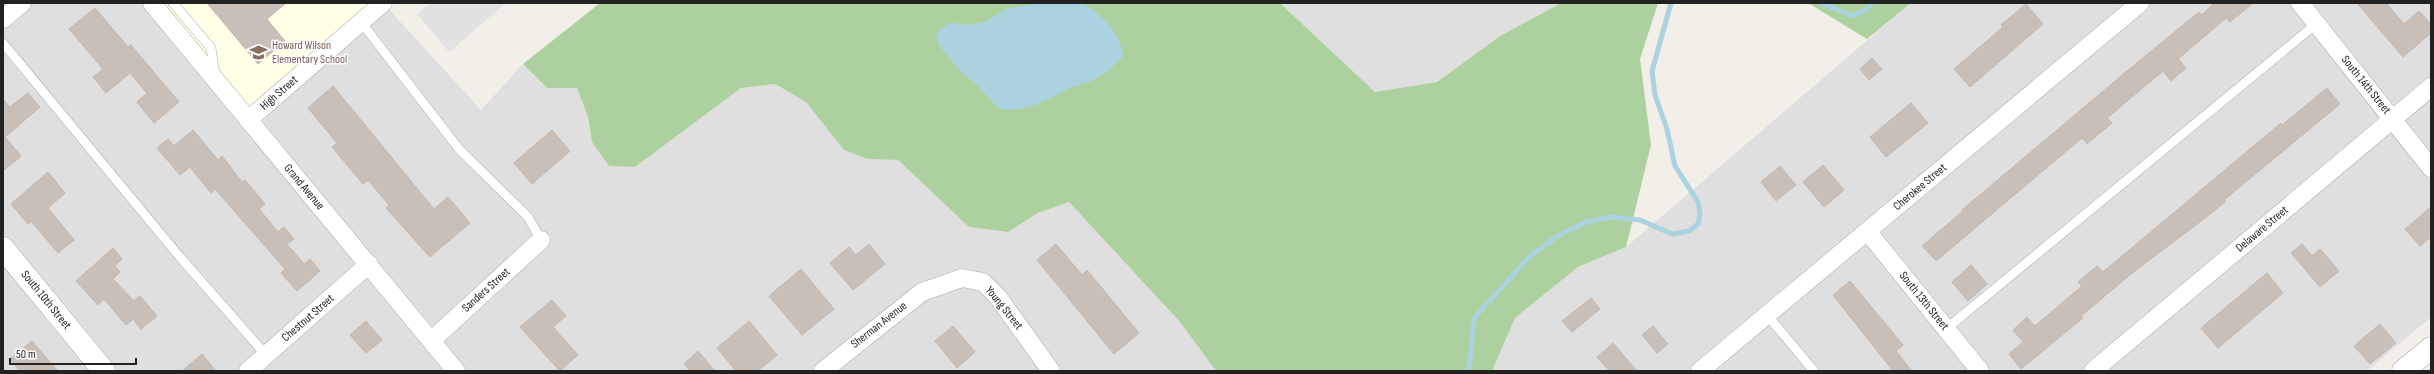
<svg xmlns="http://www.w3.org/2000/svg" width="2434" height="374" viewBox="0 0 2434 374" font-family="'Sofia Sans Condensed',sans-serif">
<rect width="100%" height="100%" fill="#f2efe9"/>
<path fill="#e0dfdf" d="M3,3H383L481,110L523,64L547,88H577L588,117L592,142L635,166L741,88L775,84L806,102L844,150L867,159L898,160L969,227L1008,232L1038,213L1069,202L1180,322L1216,371H3Z
M1280,3H1561L1500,36L1437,82L1375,92Z
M1911,3H2431V154L2394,121L2431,183V317L2367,371H1492L1515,318L1578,267L1626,247Z"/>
<path fill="#ffffe5" d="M152,3H383L248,120Z"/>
<path fill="#add19e" d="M600,3H1280L1375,92L1437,82L1500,36L1561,3H1658L1640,59L1651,145L1626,247L1578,267L1515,318L1492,371H1216L1180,322L1069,202L1038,213L1008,232L969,227L898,160L867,159L844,150L806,102L775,84L741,88L635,167L609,166L592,142L588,117L577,88H547L523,64Z
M1808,3H1911L1867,39Z"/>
<path fill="#e2e2e2" d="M430,3H506L449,52L417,14Z"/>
<path fill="#aad3df" d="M1038,3C1050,3 1068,0 1079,3C1100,10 1121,34 1123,56C1113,68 1100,78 1086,83C1080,85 1073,86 1068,89C1047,100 1022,115 998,108L977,85L962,73L940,47L936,38L938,31L948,24L954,23L969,25L985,22L1006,9Z"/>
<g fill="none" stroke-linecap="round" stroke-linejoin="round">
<path stroke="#aad3df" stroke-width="5" d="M1821,3L1853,16L1867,9L1872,3
M1469,371L1474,318L1530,256L1559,235L1586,222L1610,217L1640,220L1672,234L1689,231L1698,224L1700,214L1698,202L1675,166L1667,129L1655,95L1652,71L1671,3"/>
</g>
<path fill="#c7bfb8" stroke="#c4b6ab" d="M207,3H286L267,19L285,41L258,64Z
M2214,3H2253L2230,22L2226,18L2178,59L2186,68L2171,81L2163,71L2107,118L2112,123L2087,144L2082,138L1936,261L1922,246L1963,211L1962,210L2127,71L2199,12L2202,15Z
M2357,3H2386L2404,24L2419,11L2431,24V33L2403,57Z
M2026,4L2043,24L1970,87L1954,69L2003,27L2001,25Z
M95,8L128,47L131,45L179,102L154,123L137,102L147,93L130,73L106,93L93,77L103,69L69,29Z
M1872,58L1882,69L1869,80L1860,69Z
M333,86L434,209L448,197L470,223L430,257L386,208L389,205L368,180L363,184L332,147L337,143L308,108Z
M2327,88L2340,104L2224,200L2225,202L2205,218L2131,274L2081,316L2083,318L2021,369L2009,354L2023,342L2013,330L2027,317L2035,326L2082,286L2078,282L2097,266L2103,272L2281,123L2282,125Z
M28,93L40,107L5,137L21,156L3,171V99L10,107Z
M1911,103L1928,123L1886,157L1870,137Z
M193,130L218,160L222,156L242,182L245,180L265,204L259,209L278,232L284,227L294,239L287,244L304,264L310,259L320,271L297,291L281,273L285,269L215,189L211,193L190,167L180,175L157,148L168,139L174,146Z
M552,130L570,151L532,184L514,163Z
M1823,165L1844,190L1824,207L1803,182Z
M1780,166L1796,185L1776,201L1761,182Z
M48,172L65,193L48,208L74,240L58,253L31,221L28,224L11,204Z
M2431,207V237L2420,246L2405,229Z
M869,244L885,264L853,290L830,263L849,247L856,255Z
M1056,244L1082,275L1087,270L1139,333L1114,354L1037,260Z
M2302,244L2312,256L2320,249L2339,271L2320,287L2291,253Z
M113,248L122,259L115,266L120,272L113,279L134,301L140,296L157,316L141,329L133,319L126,325L104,299L98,305L76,281Z
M1971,265L1987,284L1968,301L1952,282Z
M801,269L834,309L802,335L769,296Z
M2267,273L2283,293L2218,348L2201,328Z
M1850,281L1903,345L1896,351L1912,371H1893L1833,295Z
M1591,298L1600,309L1572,332L1562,321Z
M552,300L566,316L553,327L578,355L560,371L520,327Z
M366,321L382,340L366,353L350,335Z
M749,321L777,355L758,371H736L717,348Z
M2380,324L2396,343L2370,364L2354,346Z
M953,326L975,352L957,368L935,341Z
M1653,326L1668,344L1657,353L1642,335Z
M32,341L58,371H20L10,359Z
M1613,343L1637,371H1609L1597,357Z
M698,351L715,371H690L684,364Z
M202,354L216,371H182Z"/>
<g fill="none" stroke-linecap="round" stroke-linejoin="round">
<defs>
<path id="service" d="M173,3L211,48L215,75
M361,22L459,149L528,217L541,240
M3,43L179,256L266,355
M1767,315L1814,371
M1946,329L2316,24"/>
<path id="minor" d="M152,3L456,371
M2300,3L2431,168
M3,19L22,3
M248,120L383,3
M1868,232L1980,371
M432,340L541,240
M248,371L369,264
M823,371L922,292L962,278L983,282L998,297L1051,371
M1700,371L2140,3
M2093,371L2431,87"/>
<path id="tertiary" d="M3,248L104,371
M2403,371L2431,348"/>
</defs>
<use href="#service" stroke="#a9a9a9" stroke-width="10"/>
<use href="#minor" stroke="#a9a9a9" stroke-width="19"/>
<use href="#tertiary" stroke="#a9a9a9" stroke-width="23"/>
<use href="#service" stroke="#fff" stroke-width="9"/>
<use href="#minor" stroke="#fff" stroke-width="18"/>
<use href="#tertiary" stroke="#fff" stroke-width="22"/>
</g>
<defs>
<symbol id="school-bare" viewBox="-9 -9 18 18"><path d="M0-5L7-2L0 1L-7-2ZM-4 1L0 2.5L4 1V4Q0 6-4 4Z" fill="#8d6e63" stroke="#fff" stroke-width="2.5" paint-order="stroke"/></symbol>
</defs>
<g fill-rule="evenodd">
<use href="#school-bare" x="246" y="40" width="25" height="25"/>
</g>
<g text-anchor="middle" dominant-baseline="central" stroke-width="3" stroke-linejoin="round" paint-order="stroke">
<g font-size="12" fill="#785e54" stroke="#fff" text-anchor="start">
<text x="272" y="45">Howard Wilson<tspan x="272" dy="14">Elementary School</tspan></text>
</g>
<g font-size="12" fill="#222" stroke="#fff">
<text transform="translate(2366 85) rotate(51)">South 14th Street</text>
<text transform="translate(279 93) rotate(-41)">High Street</text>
<text transform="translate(304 187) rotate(50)">Grand Avenue</text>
<text transform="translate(1920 187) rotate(-40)">Cherokee Street</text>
<text transform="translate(2262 229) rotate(-40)">Delaware Street</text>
<text transform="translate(486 290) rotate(-42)">Sanders Street</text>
<text transform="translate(46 300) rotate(51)">South 10th Street</text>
<text transform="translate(1924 301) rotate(51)">South 13th Street</text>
<text transform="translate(1004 308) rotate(51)">Young Street</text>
<text transform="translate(308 318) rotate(-41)">Chestnut Street</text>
<text transform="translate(879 325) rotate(-38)">Sherman Avenue</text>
</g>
</g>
<rect width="2434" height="374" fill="none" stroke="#222222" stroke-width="8"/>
<path d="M10 358v6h126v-6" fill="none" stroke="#222222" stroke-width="2"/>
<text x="16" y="358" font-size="12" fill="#222222" stroke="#ffffff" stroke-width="3" paint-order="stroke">50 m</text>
</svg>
